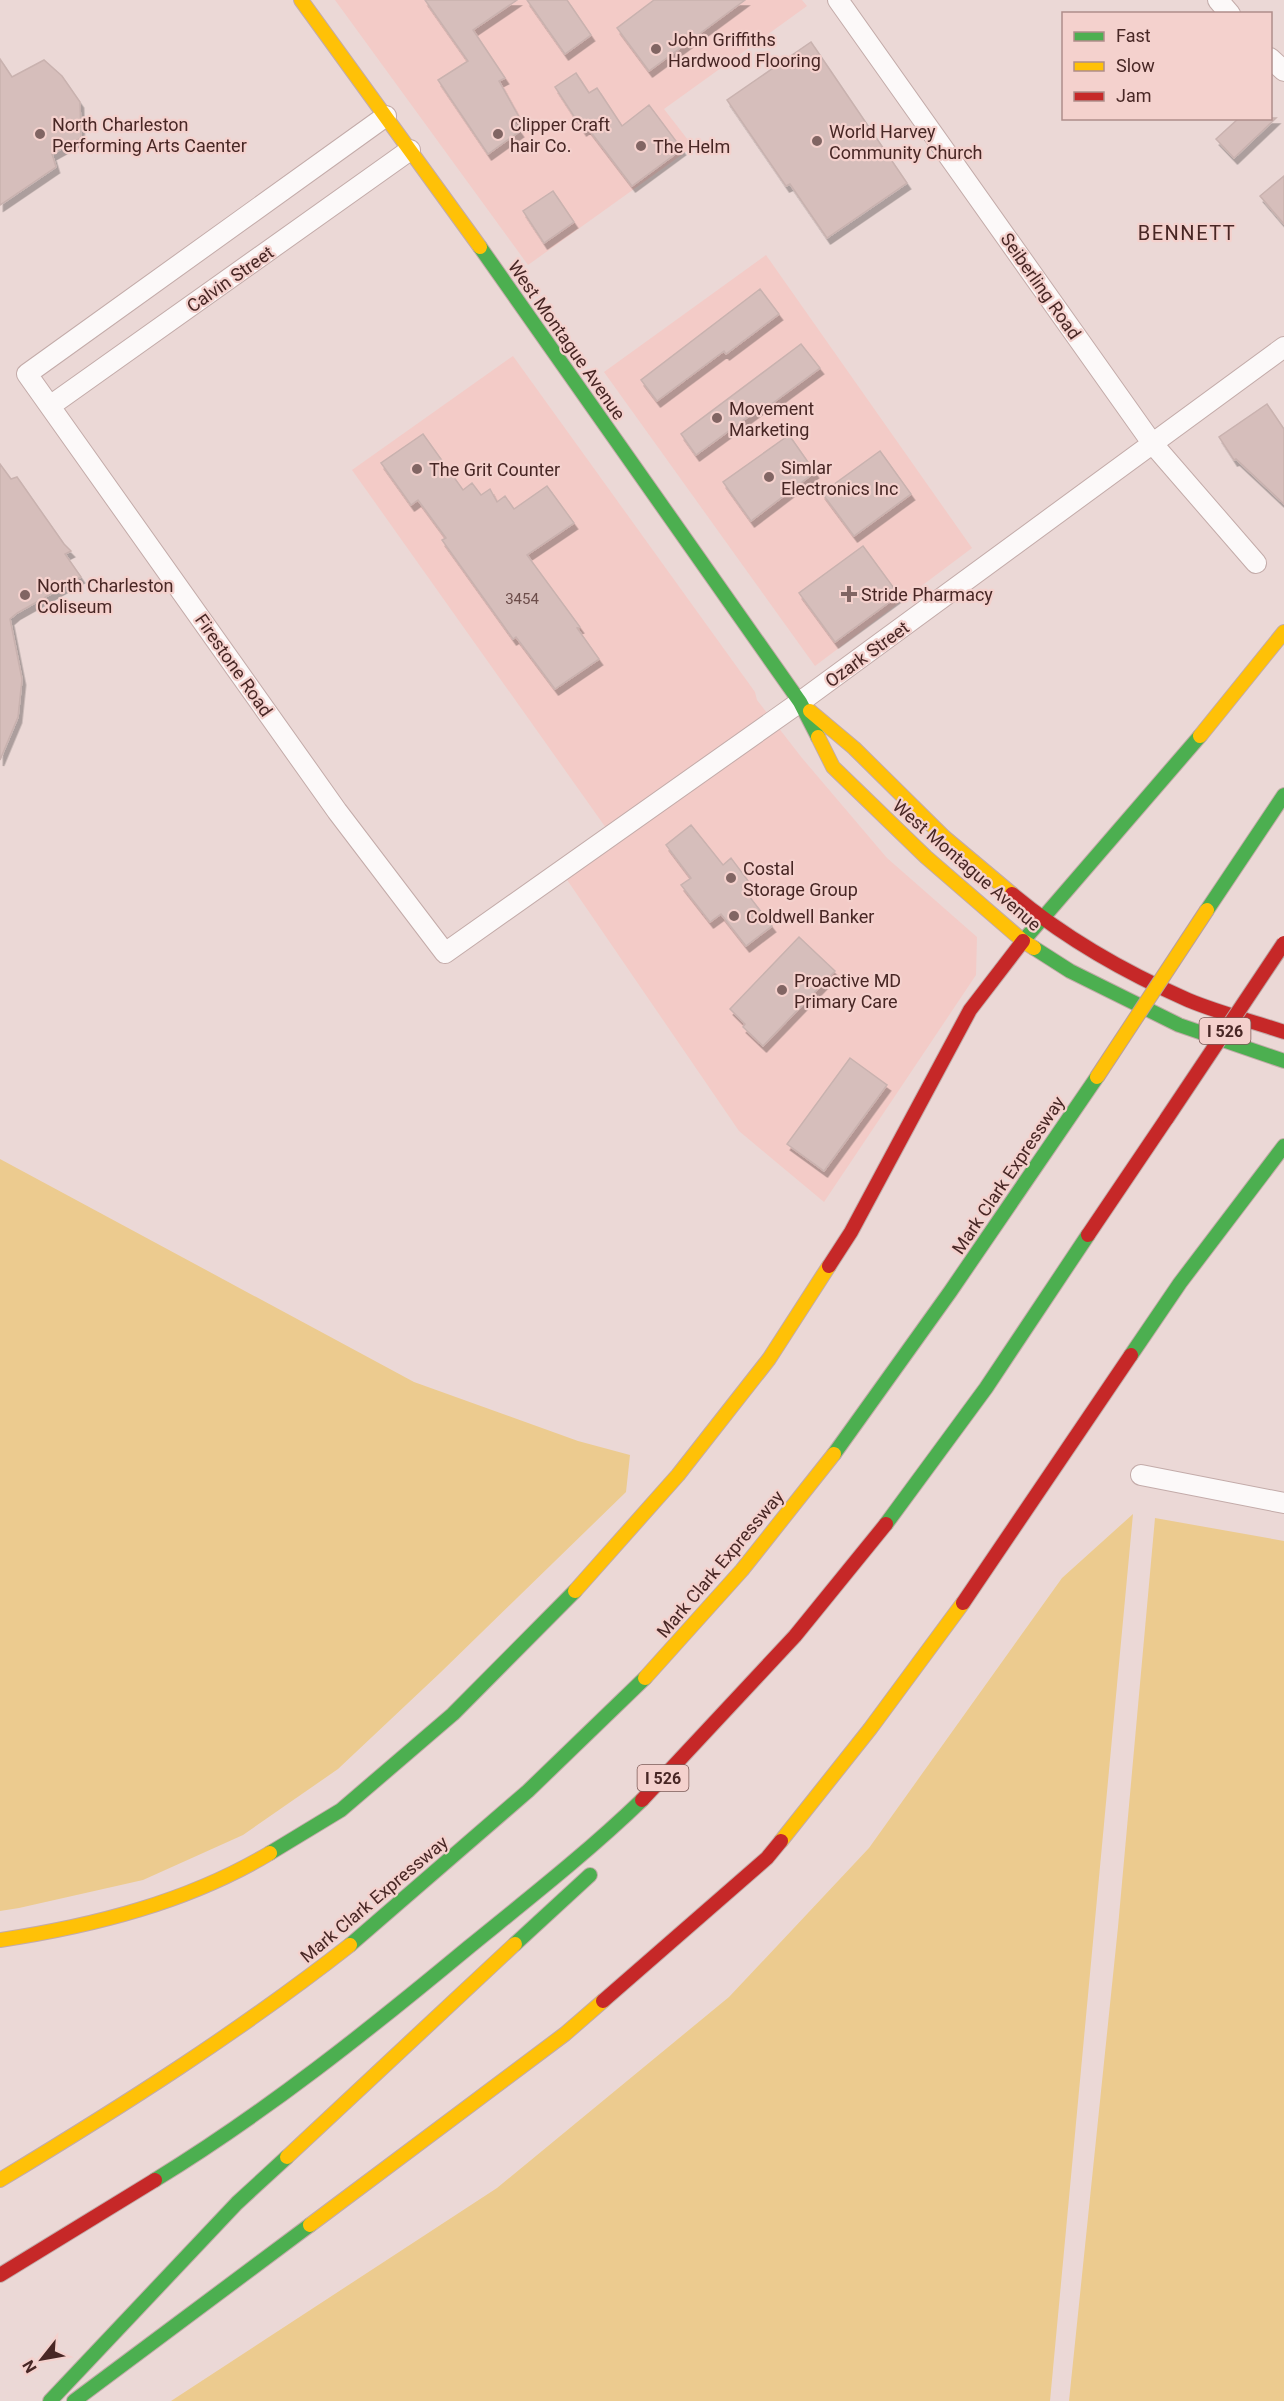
<svg xmlns="http://www.w3.org/2000/svg" width="1284" height="2401" viewBox="0 0 1284 2401" font-family="Roboto,sans-serif">
<defs>
<filter id="shadow"><feDropShadow dx="3.5" dy="6" stdDeviation="0" flood-color="#0004"/></filter>
</defs>
<rect width="100%" height="100%" fill="#ebd8d6"/>
<path fill="#f3cbc7" d="M335,0H802L807,6L664,109L688,140L687,151L528,265Z
M766,255L972,548L815,666L604,372Z
M513,356L755,692L757,700L802,758L887,858L977,937L976,975L824,1202L739,1131L561,871L611,835L352,470Z"/>
<path fill="#eccb8f" d="M0,1159L414,1382L578,1441L630,1455L626,1492L441,1672L338,1769L243,1835L143,1880L19,1908L0,1911Z
M1133,1514L1050,2401H171L497,2188L729,1997L869,1848L1062,1578Z
M1155,1518L1284,1541V2401H1069L1118,1927Z"/>
<path fill="#d6bebb" stroke="#c9b2af" stroke-width="1.5" filter="url(#shadow)" d="M425,0H517L473,30L505,78L499,81L519,117L513,121L520,131L488,154L438,80L468,61Z
M527,0H567L591,35L565,54Z
M654,0H745L649,71L617,28Z
M811,42L907,183L827,238L790,184L786,186L727,100Z
M0,59L12,77L44,60L62,76L80,102L81,138L52,154L56,167L0,205Z
M576,73L589,93L597,88L622,126L649,105L682,149L632,186L587,127L583,130L555,87Z
M1239,118H1276L1234,158L1216,139Z
M1284,176V224L1260,196Z
M553,191L574,222L544,243L523,211Z
M760,289L779,314L726,354L724,351L657,401L641,380Z
M801,344L820,368L766,408L764,405L696,455L681,434Z
M1267,404L1284,429V504L1236,459L1234,460L1219,437Z
M423,434L463,490L472,483L481,495L490,489L497,502L505,496L514,509L547,486L574,523L527,555L580,627L577,628L599,659L555,689L516,637L513,639L442,540L446,538L418,500L411,505L381,463Z
M789,435L815,472L751,521L723,482Z
M880,451L911,494L854,536L822,493Z
M0,464L11,479L17,477L64,544L71,551L65,554L81,577L17,613L10,619L22,679L18,717L0,760Z
M863,546L899,595L835,642L799,593Z
M691,825L723,865L731,858L749,882L742,887L772,926L746,946L721,914L710,922L681,885L691,878L666,845Z
M799,937L835,971L763,1046L743,1027L745,1024L730,1009Z
M850,1058L887,1085L824,1171L787,1144Z"/>
<g fill="none" stroke-linecap="round" stroke-linejoin="round">
<defs>
<path id="street" d="M838,0L1152,443L1256,563
M1218,0L1230,14
M1270,58L1284,71
M386,116L27,374L337,811L445,953L800,702L1284,347
M50,406L410,150
M1141,1475L1284,1503"/>
<path id="fast" d="M480,247L800,702L818,737
M1207,910L1284,795
M1023,941L1200,736
M1034,948L1070,971L1179,1025L1284,1061
M1131,1355L1180,1283L1284,1146
M834,1454L950,1292L1097,1077
M886,1524L986,1388L1088,1235
M270,1853L341,1810L453,1714L575,1591
M515,1944L590,1875
M350,1945L528,1791L645,1678
M155,2180C266,2112 369,2030 469,1947C528,1899 588,1852 642,1800
M50,2401L237,2203L287,2157
M74,2401L310,2225"/>
<path id="slow" d="M301,0L480,247
M810,711L854,748L944,837L1012,894
M1200,736L1284,632
M818,737L833,767L926,857L1023,941L1034,948
M575,1591L678,1475L769,1359L829,1266
M645,1678L742,1570L834,1454
M781,1841L870,1729L963,1603
M0,1940C93,1926 188,1902 270,1853
M287,2157L515,1944
M0,2180C121,2107 239,2032 350,1945
M310,2225L565,2034L603,2001"/>
<path id="jam" d="M1012,894C1066,939 1124,972 1188,1000C1219,1013 1252,1021 1284,1032
M1088,1235L1167,1118
M829,1266L851,1232L970,1010L1023,941
M963,1603L1131,1355
M642,1800L795,1636L886,1524
M603,2001L767,1858L781,1841
M0,2275L155,2180"/>
</defs>
<use href="#street" stroke="#c3aba9" stroke-width="22"/>
<use href="#fast" stroke="#c3aba9" stroke-width="16"/>
<use href="#slow" stroke="#c3aba9" stroke-width="16"/>
<use href="#jam" stroke="#c3aba9" stroke-width="16"/>
<use href="#street" stroke="#fcf9f9" stroke-width="20"/>
<use href="#fast" stroke="#4caf50" stroke-width="14"/>
<use href="#slow" stroke="#ffc107" stroke-width="14"/>
<use href="#jam" stroke="#c62828" stroke-width="14"/>
<defs>
<path id="slow-bridge" d="M1097,1077L1207,910"/>
<path id="jam-bridge" d="M1167,1118L1284,943"/>
</defs>
<use href="#slow-bridge" stroke="#b99f9d" stroke-width="16" stroke-linecap="butt"/>
<use href="#jam-bridge" stroke="#b99f9d" stroke-width="16" stroke-linecap="butt"/>
<use href="#slow-bridge" stroke="#ffc107" stroke-width="14"/>
<use href="#jam-bridge" stroke="#c62828" stroke-width="14"/>
</g>
<g fill="#816563" stroke="#f4d1cd" stroke-width="2">
<circle cx="656" cy="49" r="6"/>
<circle cx="40" cy="134" r="6"/>
<circle cx="498" cy="134" r="6"/>
<circle cx="817" cy="141" r="6"/>
<circle cx="641" cy="146" r="6"/>
<circle cx="717" cy="418" r="6"/>
<circle cx="417" cy="469" r="6"/>
<circle cx="769" cy="477" r="6"/>
<path d="M846 585h6v6h6v6h-6v6h-6v-6h-6v-6h6z"/>
<circle cx="25" cy="595" r="6"/>
<circle cx="731" cy="878" r="6"/>
<circle cx="734" cy="916" r="6"/>
<circle cx="782" cy="990" r="6"/>
</g>
<g text-anchor="middle" dominant-baseline="central" stroke-width="4.5" stroke-linejoin="round" paint-order="stroke">
<g font-size="15" fill="#6c4d4a">
<text x="522" y="599">3454</text>
</g>
<g fill="#f4d1cd" stroke="#7c5a57" stroke-width="1.5">
<rect x="1199.5" y="1018" width="51" height="26" rx="4.5"/>
<rect x="637.5" y="1765" width="51" height="26" rx="4.5"/>
</g>
<g font-size="16" font-weight="bold" fill="#482725">
<text x="1225" y="1031">I 526</text>
<text x="663" y="1778">I 526</text>
</g>
<g font-size="18" fill="#482725" stroke="#f4d1cd" text-anchor="start">
<text x="668" y="39">John Griffiths<tspan x="668" dy="21">Hardwood Flooring</tspan></text>
<text x="52" y="124">North Charleston<tspan x="52" dy="21">Performing Arts Caenter</tspan></text>
<text x="510" y="124">Clipper Craft<tspan x="510" dy="21">hair Co.</tspan></text>
<text x="829" y="131">World Harvey<tspan x="829" dy="21">Community Church</tspan></text>
<text x="653" y="146">The Helm</text>
<text x="729" y="408">Movement<tspan x="729" dy="21">Marketing</tspan></text>
<text x="781" y="467">Simlar<tspan x="781" dy="21">Electronics Inc</tspan></text>
<text x="429" y="469">The Grit Counter</text>
<text x="37" y="585">North Charleston<tspan x="37" dy="21">Coliseum</tspan></text>
<text x="861" y="594">Stride Pharmacy</text>
<text x="743" y="868">Costal<tspan x="743" dy="21">Storage Group</tspan></text>
<text x="746" y="916">Coldwell Banker</text>
<text x="794" y="980">Proactive MD<tspan x="794" dy="21">Primary Care</tspan></text>
</g>
<g font-size="18" fill="#482725" stroke="#f4d1cd">
<text transform="translate(230 279) rotate(-35)">Calvin Street</text>
<text transform="translate(1041 286) rotate(55)">Seiberling Road</text>
<text transform="translate(567 340) rotate(55)">West Montague Avenue</text>
<text transform="translate(867 654) rotate(-36)">Ozark Street</text>
<text transform="translate(234 665) rotate(55)">Firestone Road</text>
<text transform="translate(967 865) rotate(41)">West Montague Avenue</text>
<text transform="translate(1008 1175) rotate(-56)">Mark Clark Expressway</text>
<text transform="translate(720 1564) rotate(-50)">Mark Clark Expressway</text>
<text transform="translate(374 1899) rotate(-40)">Mark Clark Expressway</text>
</g>
<g font-size="20" letter-spacing="1.5" fill="#482725" stroke="#f4d1cd">
<text x="1187" y="233">BENNETT</text>
</g>
</g>
<rect x="1062" y="12" width="210" height="108" fill="#f4d1cd" stroke="#af8d8a" stroke-width="1.5"/>
<rect x="1074" y="32" width="30" height="9" fill="#4caf50" stroke="#af8d8a" stroke-width="1.5"/>
<text x="1116" y="42" font-size="18" fill="#482725">Fast</text>
<rect x="1074" y="62" width="30" height="9" fill="#ffc107" stroke="#af8d8a" stroke-width="1.5"/>
<text x="1116" y="72" font-size="18" fill="#482725">Slow</text>
<rect x="1074" y="92" width="30" height="9" fill="#c62828" stroke="#af8d8a" stroke-width="1.5"/>
<text x="1116" y="102" font-size="18" fill="#482725">Jam</text>
<g transform="translate(42 2359) rotate(239)" stroke="#f4d1cd" stroke-width="4.5" paint-order="stroke">
<path d="M0-4.5L10 22L0 15L-10 22Z" fill="#482725"/>
<text y="-9" font-size="16" font-weight="bold" text-anchor="middle" fill="#482725">N</text>
</g>
</svg>
